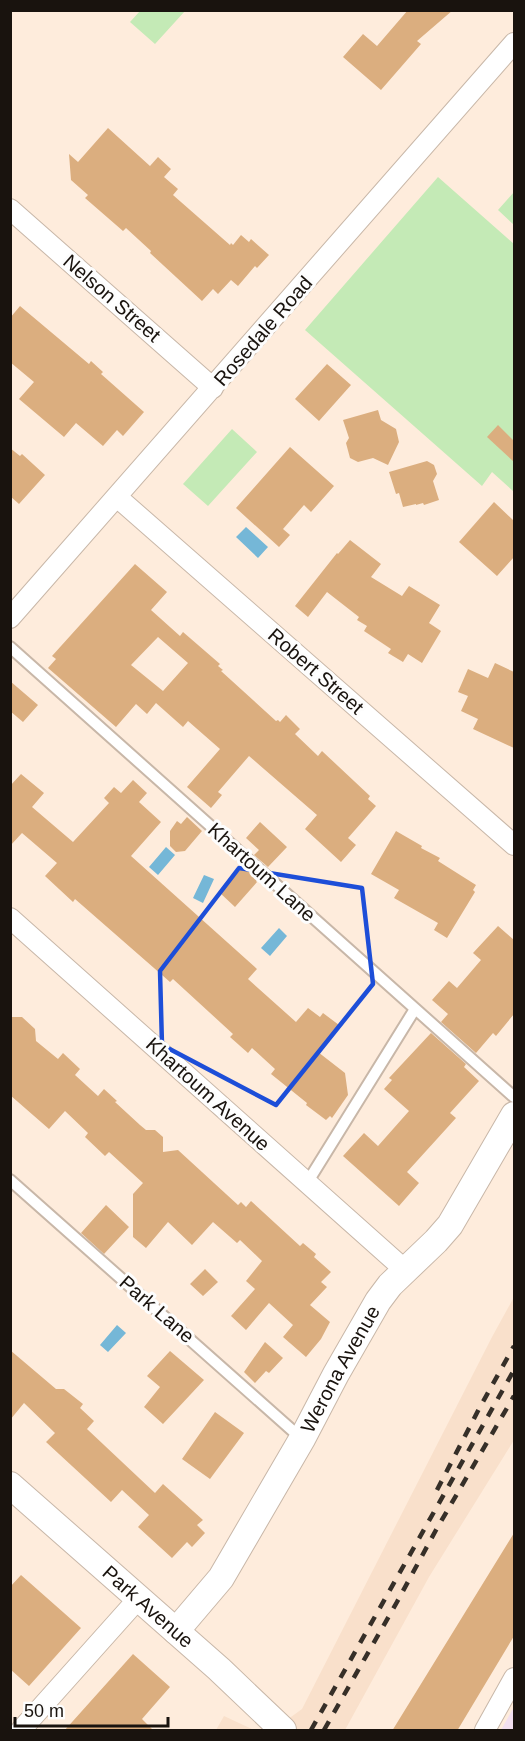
<svg xmlns="http://www.w3.org/2000/svg" width="525" height="1741" viewBox="0 0 525 1741" font-family="Arial,sans-serif">
<rect width="100%" height="100%" fill="#feecdc"/>
<path fill="#f2dfef" d="M514,1707V1730H501Z"/>
<path fill="#f9e0cb" d="M514,1297V1440L429,1577L345,1730H273L302,1709L492,1337Z
M224,1716L254,1730H216Z"/>
<path fill="#c4eab6" d="M140,11V10L185,11L155,44L130,22Z
M438,177L514,244V492L492,472L482,486L305,330Z
M514,192V225L498,210Z
M232,429L257,452L208,506L183,484Z"/>
<path fill="#75b7d7" d="M246,527L268,547L258,558L236,537Z
M166,847L175,855L158,875L149,867Z
M204,875L214,879L203,903L193,898Z
M279,928L287,936L270,956L261,948Z
M117,1325L126,1333L108,1352L100,1345Z"/>
<path fill="#dbae7f" fill-rule="evenodd" d="M408,10H453L417,41L421,44L381,90L343,57L363,34L377,46Z
M108,128L150,166L158,157L171,169L164,177L178,189L173,195L230,245L231,243L233,245L241,235L249,242L251,239L269,255L257,268L255,266L238,286L231,280L218,294L213,289L202,301L150,253L151,251L126,228L123,231L85,198L88,195L71,180L69,154L78,162Z
M20,306L89,364L91,361L103,372L101,374L144,412L123,436L117,430L103,446L76,423L64,437L19,399L34,382L10,362V318Z
M327,364L351,385L319,421L295,399Z
M378,410L381,420L396,429L399,442L388,465L373,458L358,462L350,458L346,443L349,438L343,420Z
M498,425L514,441V462L487,437Z
M290,447L334,486L311,512L304,505L283,529L290,535L279,547L236,508Z
M10,448L20,456L22,454L45,475L19,504L10,496Z
M427,461L434,465L437,474L433,481L439,500L424,505L423,503L416,505V504L403,507L399,493L396,494L389,472Z
M494,502L514,521V557L497,576L459,542Z
M350,540L381,564L371,577L402,596L409,586L440,605L429,623L441,631L422,663L408,654L403,662L388,653L391,649L364,631L367,626L357,620L359,617L327,592L308,617L295,606L337,553L338,554Z
M135,564L167,592L151,610L180,636L183,632L220,664L218,666L223,670L221,671L276,721L278,720L280,722L286,715L300,729L295,734L318,756L322,751L370,796L368,799L376,806L348,838L356,845L341,862L305,829L317,815L249,756L218,792L222,795L211,808L187,787L220,749L188,721L183,727L156,703L147,714L136,704L116,727L48,668L56,659L52,656ZM158,637L188,663L163,691L131,665Z
M495,663L514,672V748L473,729L478,719L461,711L468,696L458,692L468,669L488,678Z
M10,681L38,705L23,722L10,711Z
M21,774L44,793L32,807L73,842L109,803L104,798L114,787L121,793L133,780L147,793L139,802L161,822L131,856L257,969L248,979L296,1022L308,1008L320,1017L323,1013L339,1025L318,1052L345,1073L348,1095L332,1118L330,1116L326,1120L306,1105L307,1103L271,1074L275,1069L252,1048L248,1053L230,1037L233,1034L173,979L170,982L75,899L73,902L45,876L57,863L22,833L10,846V786Z
M187,817L202,831L185,851L176,852L170,846V831L177,821L181,824Z
M260,822L287,847L268,867L254,855L259,850L246,838Z
M396,831L422,846L421,848L440,858L438,861L476,885L473,890L475,892L447,938L434,930L438,923L394,898L399,890L371,874Z
M244,866L258,879L256,881L257,882L235,907L219,892Z
M498,926L514,940V1014L496,1036L493,1033L476,1053L441,1022L448,1014L432,1000L449,981L457,988L481,960L473,953Z
M10,1017H22L35,1029L36,1041L58,1059L63,1053L80,1069L75,1075L98,1096L104,1089L117,1101L115,1102L140,1125L146,1130H155L163,1137V1152L178,1150L238,1205L241,1202L246,1207L251,1201L300,1246L303,1243L316,1254L314,1257L331,1272L321,1282L327,1287L310,1305L330,1322L321,1339L306,1357L283,1337L293,1325L269,1303L246,1330L231,1316L255,1289L246,1281L262,1261L240,1240L237,1243L213,1222L192,1245L168,1222L146,1248L133,1237V1194L143,1183L109,1152L105,1156L85,1137L88,1133L65,1111L49,1129L10,1095Z
M431,1033L466,1064L464,1067L479,1081L450,1113L456,1118L407,1172L419,1183L399,1206L343,1156L364,1133L378,1146L409,1111L384,1089L392,1080L389,1078Z
M106,1205L129,1227L104,1254L81,1233Z
M205,1269L218,1282L203,1296L190,1284Z
M265,1342L283,1358L269,1373L266,1371L255,1383L244,1372Z
M10,1350L56,1389H64L83,1404L80,1408L94,1421L87,1429L155,1493L163,1484L203,1520L197,1525L205,1533L192,1547L187,1542L172,1558L138,1527L149,1515L122,1490L111,1502L46,1442L55,1433L24,1403L10,1420Z
M170,1351L204,1380L163,1424L144,1407L160,1387L147,1376Z
M215,1412L244,1433L210,1479L182,1459Z
M514,1533V1636L457,1731H392Z
M21,1575L81,1628L29,1686L10,1669V1587Z
M133,1654L170,1687L142,1719L154,1731H64Z"/>
<g fill="none" stroke-linecap="round" stroke-linejoin="round">
<defs>
<path id="service" d="M10,647L514,1097
M10,1180L302,1439
M307,1183L415,1009"/>
<path id="minor" d="M10,209L213,388
M117,497L514,845
M10,618L514,43
M10,918L405,1270
M21,1730L138,1599
M485,1730L514,1678"/>
<g id="tertiary">
<path id="s1" d="M10,1485L219,1669L283,1730"/>
<path id="s2" d="M176,1631L221,1578L302,1439L336,1374L378,1301L390,1285L436,1241L450,1225L514,1115"/>
</g>
</defs>
<use href="#service" stroke="#c8b7a8" stroke-width="14"/>
<use href="#minor" stroke="#c8b7a8" stroke-width="22"/>
<use href="#tertiary" stroke="#c8b7a8" stroke-width="28"/>
<use href="#service" stroke="#fff" stroke-width="10"/>
<use href="#minor" stroke="#fff" stroke-width="20"/>
<use href="#tertiary" stroke="#fff" stroke-width="26"/>
<path stroke="#362f28" stroke-width="4.5" stroke-dasharray="10 10" stroke-linecap="butt" d="M437,1490L480,1407L514,1346
M311,1730L514,1370
M324,1730L397,1602L436,1530L514,1396"/>
</g>
<path fill="none" stroke="#1d4ed8" stroke-width="4.5" stroke-linejoin="round" d="M239,868L362,888L373,984L276,1105L162,1045L160,971Z"/>
<g text-anchor="middle" dominant-baseline="central" stroke-width="6" stroke-linejoin="round" paint-order="stroke">
<g font-size="20" fill="#19130e" stroke="#fdfdfd">
<text transform="translate(112 298) rotate(41)">Nelson Street</text>
<text transform="translate(263 331) rotate(-49)">Rosedale Road</text>
<text transform="translate(316 671) rotate(41)">Robert Street</text>
<text transform="translate(262 872) rotate(42)">Khartoum Lane</text>
<text transform="translate(208 1094) rotate(42)">Khartoum Avenue</text>
<text transform="translate(157 1309) rotate(41)">Park Lane</text>
<text stroke="none"><textPath href="#s2" startOffset="310">Werona Avenue</textPath></text>
<text stroke="none"><textPath href="#s1" startOffset="184">Park Avenue</textPath></text>
</g>
</g>
<rect width="525" height="1741" fill="none" stroke="#19130e" stroke-width="24"/>
<path d="M15 1717v9h153v-9" fill="none" stroke="#19130e" stroke-width="3"/>
<text x="24" y="1717" font-size="18" fill="#19130e" stroke="#fdfdfd" stroke-width="4.5" paint-order="stroke">50 m</text>
</svg>
